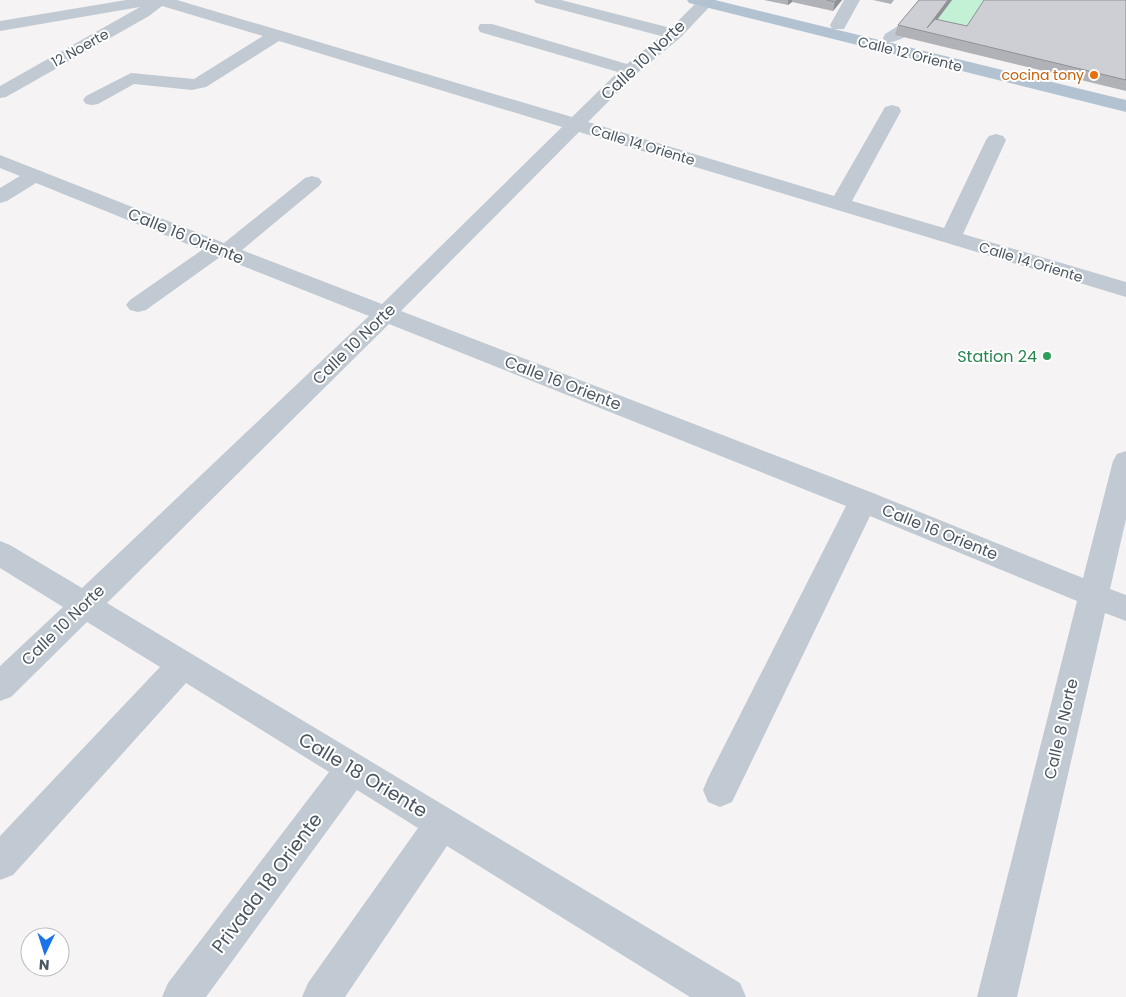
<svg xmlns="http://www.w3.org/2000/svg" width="1126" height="997" viewBox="0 0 1126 997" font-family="Poppins,sans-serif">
<rect width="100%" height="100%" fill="#f5f3f3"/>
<path fill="#c3f1d5" d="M951,0H986L964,36L932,29Z"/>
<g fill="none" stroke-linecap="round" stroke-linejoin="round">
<path fill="#c1cad2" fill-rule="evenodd" d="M126,0H177L572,117L618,72L480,32L478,28L480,24H492L627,64L661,36L536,3L534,0H561L671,28L699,0H716L680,38L636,74L588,122L834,196L885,107L892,105L899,107L901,111L852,201L944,228L986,140L989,136L996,134L1003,136L1006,140L963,234L1126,282V297L579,132L401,311L873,493L1083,578L1113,461L1117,454L1126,451V519L1110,589L1126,595V621L1105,613L1017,997H977L1077,601L870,516L732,802L720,807L708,802L703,790L708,778L846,506L389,324L107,603L740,983L746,997H690L447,846L345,997H302L308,983L418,828L357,790L206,997H162L168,983L329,772L186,683L13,875L0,880V836L160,667L87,622L11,697L0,701V666L63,607L0,568V541L10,545L82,588L369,316L220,257L146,310L138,312L130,310L126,305L130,300L202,250L36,183L7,201L0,203V188L20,176L0,168V155L224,243L305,178L312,176L319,178L322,182L319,186L242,250L382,304L562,127L279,41L206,87L192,90L134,84L98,104L92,105L86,104L83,100L86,96L131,73L194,79L263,36L162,6L149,16L6,97L0,98V86L140,7L0,31V21Z
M844,0H860L844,29H832L830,25Z
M925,8L931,10L933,13C926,25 899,45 885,42L883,38L885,34L916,15L919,10Z"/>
<path fill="#b3c2d1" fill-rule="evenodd" d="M687,0H715L1126,100V112L689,3Z"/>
</g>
<path fill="#b0b2b7" d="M764,0H842L833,11L792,2L788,5Z
M873,0H894L891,4Z
M919,0H952L937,20L967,26L1126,0V91L895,35L898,25Z"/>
<path fill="#909195" d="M788,0H792V2L788,5Z
M837,0H842L833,11L835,2Z
M948,0H952L928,32L927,28Z"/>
<path fill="#cdcfd5" stroke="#909195" d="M827,0H837L835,2Z
M919,0H948L927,28L935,19L967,26L984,0H1126V80L898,25Z"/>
<circle fill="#e8710a" stroke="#fff" stroke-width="2" cx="1094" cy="75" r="5"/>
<circle fill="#2e9e5b" stroke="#fff" stroke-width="2" cx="1047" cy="356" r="5"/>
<g text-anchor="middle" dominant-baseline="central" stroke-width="4" stroke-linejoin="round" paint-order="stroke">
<g font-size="14" fill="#4a5661" stroke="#fff">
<text transform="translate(80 48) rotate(-29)">12 Noerte</text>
<text transform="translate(910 54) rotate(14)">Calle 12 Oriente</text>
<text transform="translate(643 145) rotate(17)">Calle 14 Oriente</text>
<text transform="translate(1031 262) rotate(17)">Calle 14 Oriente</text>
</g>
<g font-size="14" fill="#c56008" stroke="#fff" text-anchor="end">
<text x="1084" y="75">cocina tony</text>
</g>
<g font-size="16" fill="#4a5661" stroke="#fff">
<text transform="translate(643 60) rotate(-43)">Calle 10 Norte</text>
<text transform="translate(186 236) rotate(22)">Calle 16 Oriente</text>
<text transform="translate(354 344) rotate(-44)">Calle 10 Norte</text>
<text transform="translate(563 383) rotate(21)">Calle 16 Oriente</text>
<text transform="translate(940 532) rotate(22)">Calle 16 Oriente</text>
<text transform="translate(63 625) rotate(-44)">Calle 10 Norte</text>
<text transform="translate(1061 729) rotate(-77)">Calle 8 Norte</text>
</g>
<g font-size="16" fill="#27864d" stroke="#fff" text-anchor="end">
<text x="1037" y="356">Station 24</text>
</g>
<g font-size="19" fill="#4a5661" stroke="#fff">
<text transform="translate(363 775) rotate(31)">Calle 18 Oriente</text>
<text transform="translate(267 883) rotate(-53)">Privada 18 Oriente</text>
</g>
</g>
<g transform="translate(45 952) rotate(184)"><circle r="24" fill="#ffffff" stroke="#b7bbc0"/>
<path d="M0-4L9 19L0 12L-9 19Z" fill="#1a73e8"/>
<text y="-8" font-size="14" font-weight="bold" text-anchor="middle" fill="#4a5661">N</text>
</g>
</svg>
